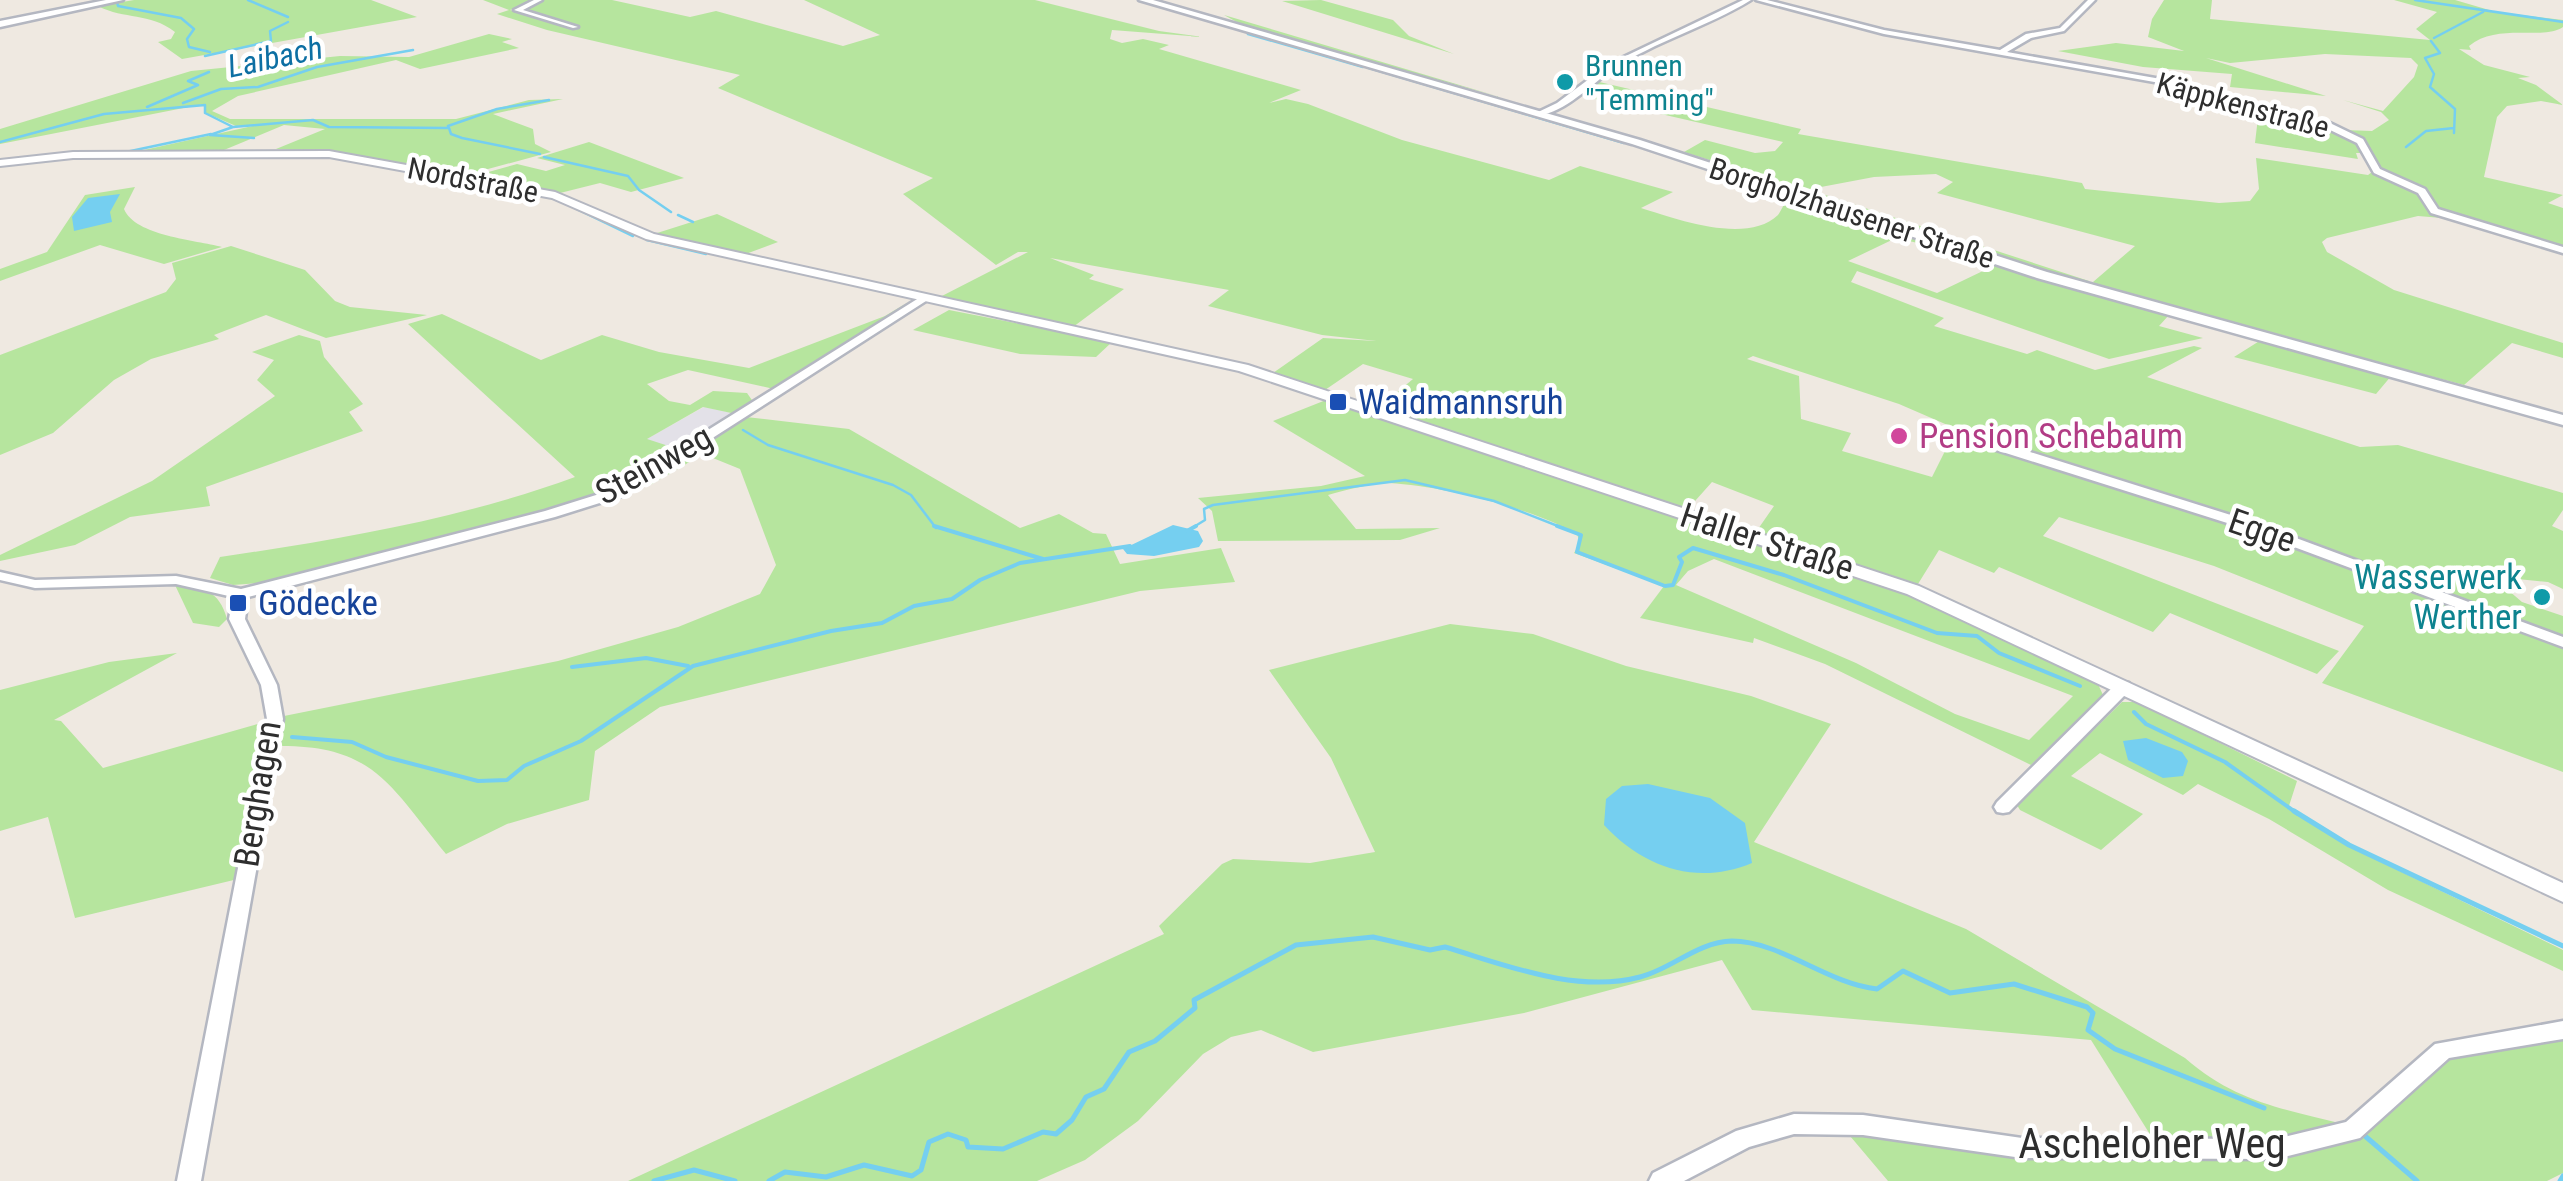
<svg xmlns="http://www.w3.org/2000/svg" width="2563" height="1181" viewBox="0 0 2563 1181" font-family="'Roboto Condensed',sans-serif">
<rect width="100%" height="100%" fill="#efe9e1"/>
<path fill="#e3e1e8" d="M704,407L736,414L681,450L645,440Z"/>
<path fill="#b6e59e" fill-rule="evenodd" d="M134,0H371L417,17L182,59L158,42L171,39L175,32C149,12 125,20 98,6Z
M483,0H536L510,10L532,16L520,9L541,0H612L690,17L716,11L843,46L880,35L804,0H1035L1159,31L1203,37L1112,30L1110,39L1122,43L1143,39L1169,45L1159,49L1301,90L1269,103L1286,99L1308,104L1402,140L1549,180L1580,166L1673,192L1641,208C1676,219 1747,245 1778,215C1781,211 1783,205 1786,202L1798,199L1961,253L1896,238L1848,261L1937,293L1987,269L1969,259L1973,258L2169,315L2159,326L2203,338L2109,359L1857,271L1851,282L1944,318L1934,326L2027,354L2037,350L2095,370L2194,346L2202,348L2147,377L2360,447L2398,445L2563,493V510L2552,526L2563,531V589L2548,582L2508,578L2501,584L2522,602L2563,616V639L2457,597L1959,430L1899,404L1753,356L1747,359L1799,376L1801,419L1851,433L1842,451L1932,477L1954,433L2247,527L2563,645V772L2322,683L2364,626L2214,566L2059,517L2043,536L2339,651L2317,674L2170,613L2153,632L1999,567L1994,573L1939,550L1918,584L1756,532L1774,506L1712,482L1687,510L1378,408L1413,379L1363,364L1325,390L1273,373L1323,338L1376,341L1322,335L1208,306L1229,290L1050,258L1094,275L1089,279L1124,289L1073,327L938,298L1028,252H1018L996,265L903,194L933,178L718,88L740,75L547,30L497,14L509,10Z
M1321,0L1393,20L1409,36L1454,54L1282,1Z
M2164,0H2212L2210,19L2430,40L2416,29L2437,12L2394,0H2455L2496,12L2563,20V27C2543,41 2498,22 2469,46L2471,50L2459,49L2484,65L2530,77L2518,78L2536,85L2563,105L2541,101L2507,106L2497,117L2484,177L2563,195L2548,203L2563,208V248L2436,208L2426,191L2381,171L2367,144L2344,130L2372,131L2389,120L2381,112L2343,100L2383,111L2414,77L2418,65L2411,58L2325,54L2230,63L2206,58L2326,96L2230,87L2232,74L2143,67L2058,51L2116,43L2184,51L2148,37L2152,19Z
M1224,15L1500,97L1244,26Z
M489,34L512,39L502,42L519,48L420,69L396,60L238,96L212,111L230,119H456L529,100L563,99L493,114L533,129L535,144L551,152L466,175L334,152L276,149L325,129L284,125L224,150L135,152L262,124L236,126L206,113L204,104L0,144V129L191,71L340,56L409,57Z
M1595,81L1801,129L1798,134L2082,183L2085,189L2219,203L2250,201L2259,189L2256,158L2368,175L2372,172L2423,194L2427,210L2454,219L2418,216L2327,238L2322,242L2327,252L2394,290L2563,343V358L2512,343L2464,385L2102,289L2093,282L2135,246L1937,193L1953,182L1936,174L1874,177L1805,190L1684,152L1705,140L1755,153L1775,151L1783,142L1578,95Z
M2259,109C2294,118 2343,122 2364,153H2356L2358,159L2255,143Z
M589,142L684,178L631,192L600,183L560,193L474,176L517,164L546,171L565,165L537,158Z
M135,187L124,209C135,236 196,240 222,247L164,264L100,245L0,281V269L47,252L85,195Z
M1816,192L2089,281L2086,284L1808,195Z
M717,214L778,242L743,255L654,234Z
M231,246L305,270L335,301L350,307L427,315L326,338L266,315L214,335L219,339L151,359L114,380L53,433L0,455V355L166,292L176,279L172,263Z
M910,301L774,389L688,370L647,384L669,401L690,405L713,391L747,393L754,403L736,414L703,407L647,439L681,450L612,492L259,583L233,585L210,578L220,557C342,539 460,519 575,477L408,324L442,314L541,360L602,335L659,352L749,368L885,316Z
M949,310L1112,342L1096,357L1020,354L913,330Z
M299,335L320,341L324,357L363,404L349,412L363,431L206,487L210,506L130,517L75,545L0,561V555L152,481L275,396L257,380L274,360L252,352Z
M2261,340L2392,375L2376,394L2234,357Z
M1326,400L1891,587L2097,682L2103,695L2031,765L1825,664L1754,638L1753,643L1640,618L1664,586L1574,553L1580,543L1577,534C1530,508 1444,486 1389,483C1371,483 1346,490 1328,495L1356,529L1440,528L1400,540L1218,541L1212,511L1198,498L1321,486L1365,476L1273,421ZM1714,559L2073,696L2029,740L1955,714L1856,663L1676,585L1688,571Z
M746,417L849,429L1020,528L1059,514L1093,533L1106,534L1120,564L1221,548L1235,582L1140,591L660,707L595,751L589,800L507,824L446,854C390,786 375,745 278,746L284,716L558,661L678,627L760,594L776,565L740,469L703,454L652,484L588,507L643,481Z
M175,585C204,588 219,590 227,619L219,627L193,623Z
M1450,624L1533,634L1626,666L1751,696L1831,724L1754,842L1966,929L2185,1058C2236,1102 2280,1108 2343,1124L2270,1142L2156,1144L2091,1040L1752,1010L1722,960L1524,1013L1313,1052L1261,1030L1231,1037L1203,1054L1138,1121L1085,1160L1037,1181H628L1164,934L1159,926L1222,864L1233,859L1310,863L1375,852L1331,758L1269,670Z
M177,653L54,720L61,721L103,768L265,722L238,879L75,918L48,817L0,831V690L109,662Z
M2122,702H2137L2297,781L2288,809L2348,846L2563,950V971L2388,890L2269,819L2198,784L2183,795L2100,753L2071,776L2143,814L2101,850L2020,810L2017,805Z
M2563,1035V1173L2547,1181H1888L1845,1130L2015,1153L2357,1137L2439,1064L2470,1051Z"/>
<path fill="#75cff0" d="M120,194L110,212L112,222L74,231L72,217L88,198Z
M1173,525L1198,531L1203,541L1199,547L1154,556L1127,554L1123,549Z
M2146,738L2182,752L2188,761L2183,776L2163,778L2128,760L2123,741Z
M1648,784L1710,798L1745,823L1752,863C1697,886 1644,868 1604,825L1606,799L1622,786Z"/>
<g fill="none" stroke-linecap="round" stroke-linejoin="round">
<path stroke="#75cff0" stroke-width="2.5" d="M248,0L288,17
M2415,0L2563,22
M117,2L118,6L181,18L194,29L187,39L189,47L210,52
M1248,34L1363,67
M2434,38L2483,12
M2431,41L2440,53L2425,58L2434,74L2430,87L2455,109L2454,133
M205,56L271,41L270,31L288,22
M1369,68L1624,143
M183,103L221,89L258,87L317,67L413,50
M147,107L198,85L188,81L209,72
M448,126L497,109L549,100
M233,127L210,135L254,138
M0,142L104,114L205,105V113L233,127L313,120L329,127L449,128L451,134L462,138L540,154
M2406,147L2426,131L2454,128
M126,152L211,134
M544,157L628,176L639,190L671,212
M575,208L633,236
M678,215L693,222
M647,240L706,254
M743,430L768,445L893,485L911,495L936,528
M1192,528L1205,520L1204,509L1213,505L1405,480L1494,501L1563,528"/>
<path stroke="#75cff0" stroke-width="4" d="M934,526L1043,559
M1557,526L1581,535L1577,552L1665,586L1673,585L1682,562L1679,557L1693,548L1784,575L1937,633L1977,636L1999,653L2080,686
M1187,531L1196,526
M572,667L646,658L688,666
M2134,712L2146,724L2225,762L2298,814
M292,737L352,742L386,757L478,781L507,780L524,766L581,741L693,666L831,631L882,623L914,606L952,599L980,580L1020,563L1130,546"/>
<path stroke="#75cff0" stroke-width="5" d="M2294,811L2349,845L2563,946
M2365,1136L2417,1181
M654,1181L694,1170L735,1181
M769,1181L785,1172L826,1177L864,1165L912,1176L921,1170L929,1142L948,1134L966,1140L968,1147L1003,1149L1043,1132L1056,1134L1072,1120L1086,1097L1104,1089L1129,1052L1155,1041L1195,1008L1194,1000L1296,945L1373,937L1430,950L1445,947C1506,965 1576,994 1640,977C1672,969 1697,942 1732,941C1780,941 1828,984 1877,989L1903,971L1950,993L2014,984L2087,1007L2093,1013L2088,1030L2115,1049L2264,1108
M2560,1181L2563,1176"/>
<defs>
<path id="minor" d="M534,0H542L523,10L578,27L573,28L514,10Z
M1743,0H1751C1708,27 1655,41 1612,70C1593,83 1557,120 1534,114L1557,103L1609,64Z
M1756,0H1767L1884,30L2000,50L2026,34L2060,28L2088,0H2095L2064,31L2031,38L2007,52L2161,79L2330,123L2363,139L2380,169L2425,189L2438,209L2563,247V253L2431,213L2418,193L2374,173L2357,143L2324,127L2160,83L1884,34Z
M922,296L927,299L926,301L622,496L555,517L248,597L245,619L277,685L283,719L201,1181H177L267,719L261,685L229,619L233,597L176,584L35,588L0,580V572L35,580L176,576L241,589L545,511L612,490Z
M1957,429L2253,522L2563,637V647L2243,528L1952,436L1951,433Z
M2123,682L2129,683L2131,687L2129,691L2009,812L2003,813L1997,812L1994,807L1997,802L2117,683Z
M2563,1021V1039L2449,1058L2360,1138L2276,1159L2022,1158L1863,1135L1794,1134L1749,1147L1684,1181H1649L1653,1173L1736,1131L1794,1114L1863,1115L2022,1138L2276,1139L2346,1122L2435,1044Z"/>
<path id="tertiary" d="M329,151L555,192L654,234L1248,365L1919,586L2563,883V902L1907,594L1239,371L646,239L552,198L329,157L73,158L0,166V160L73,152Z"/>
<path id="secondary" d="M106,0H123L0,27V21Z
M1139,0H1153L1640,140L2047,272L2563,415V425L2037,278L1632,144Z"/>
</defs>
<use href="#minor" stroke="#b4b7c1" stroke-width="5"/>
<use href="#tertiary" stroke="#b4b7c1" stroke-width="4"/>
<use href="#secondary" stroke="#b4b7c1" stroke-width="5"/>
<use href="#minor" fill="#fff" fill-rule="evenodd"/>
<use href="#tertiary" fill="#fff" fill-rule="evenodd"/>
<use href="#secondary" fill="#fff" fill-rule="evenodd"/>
</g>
<g fill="#0f9aa8" stroke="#fff" stroke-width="4">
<circle cx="1565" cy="82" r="10"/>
<circle cx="2542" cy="597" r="10"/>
</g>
<g fill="#1a4fb4" stroke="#fff" stroke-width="4">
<rect x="1328" y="392" width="20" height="20" rx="5"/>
<rect x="228" y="593" width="20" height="20" rx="5"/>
</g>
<circle fill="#d1479c" stroke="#fff" stroke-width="4" cx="1899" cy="436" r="10"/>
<g text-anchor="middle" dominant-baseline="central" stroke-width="9" stroke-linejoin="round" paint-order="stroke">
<g font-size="30" fill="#0d838f" stroke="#fff" text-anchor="start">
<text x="1585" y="65">Brunnen<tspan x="1585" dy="34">"Temming"</tspan></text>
</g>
<g font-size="30" fill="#2e2e2e" stroke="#fff">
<text transform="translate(2243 105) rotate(15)">Käppkenstraße</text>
<text transform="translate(473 180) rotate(11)">Nordstraße</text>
<text transform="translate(1852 213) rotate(18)">Borgholzhausener Straße</text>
</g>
<g font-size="32" font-style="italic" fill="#0d6fa3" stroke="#fff">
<text transform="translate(275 57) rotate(-12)">Laibach</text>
</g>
<g font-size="35" fill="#164399" stroke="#fff" text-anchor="start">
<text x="1358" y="402">Waidmannsruh</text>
<text x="258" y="603">Gödecke</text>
</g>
<g font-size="35" fill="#b23c85" stroke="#fff" text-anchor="start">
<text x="1919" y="436">Pension Schebaum</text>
</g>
<g font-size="35" fill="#2e2e2e" stroke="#fff">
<text transform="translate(654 465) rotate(-29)">Steinweg</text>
<text transform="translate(2262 531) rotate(19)">Egge</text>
<text transform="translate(1767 542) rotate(18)">Haller Straße</text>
<text transform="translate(258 794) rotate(-81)">Berghagen</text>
</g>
<g font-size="35" fill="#0d838f" stroke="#fff" text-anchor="end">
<text x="2522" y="577">Wasserwerk<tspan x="2522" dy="40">Werther</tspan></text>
</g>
<g font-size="42" fill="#2e2e2e" stroke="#fff">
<text x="2152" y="1143">Ascheloher Weg</text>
</g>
</g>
</svg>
